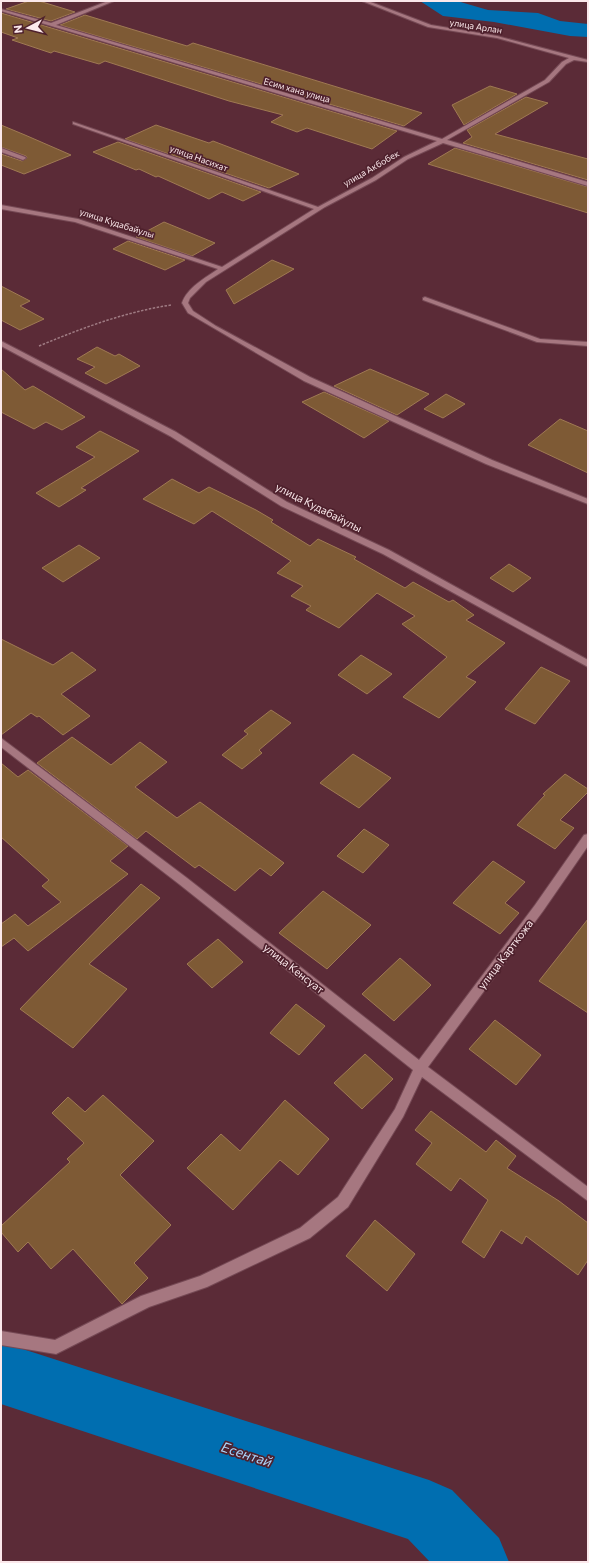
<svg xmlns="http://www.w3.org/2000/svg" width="589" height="1563" viewBox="0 0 589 1563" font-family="Commissioner,sans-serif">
<rect width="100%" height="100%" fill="#5b2b37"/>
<path fill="#006eb0" d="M420,1H457L488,10L538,13L560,21L588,24V37L570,36L494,22L443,16Z"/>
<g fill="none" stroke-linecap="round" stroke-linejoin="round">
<path fill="#006eb0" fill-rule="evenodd" d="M1,1342L429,1480L452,1490L499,1538L509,1562H430L408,1539L1,1404Z"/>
</g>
<path fill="#7e5a35" stroke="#9f7953" d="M29,1H39L75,12L51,21L6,9Z
M1,13L397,131L372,149L307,128L297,132L271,122L283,115L229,101L105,61L99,64L54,51L51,53L12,40L18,38L1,32Z
M85,15L187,46L193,43L422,113L404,126L60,25Z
M490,86L517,94L464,125L452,105Z
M526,97L548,103L495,134L588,159V180L463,143L472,137L467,130Z
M1,125L25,135L71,155L24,174L1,165V154L22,161L27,158L26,156L1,147Z
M156,125L209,143L213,141L299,174L269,188L125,139Z
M118,142L261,192L243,201L222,192L209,199L158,176L156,177L139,169L136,170L93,152Z
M455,148L588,187V213L428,164Z
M164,222L215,243L192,256L136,237Z
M128,241L185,260L165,270L113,249Z
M272,260L294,269L234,304L226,290Z
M1,286L30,301L20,306L44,319L20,330L1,320Z
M97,347L115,356L119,354L140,366L106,384L85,373L95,367L77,359Z
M1,369L25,390L33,386L85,417L62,430L46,422L34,429L1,412Z
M370,369L429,394L397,415L334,386Z
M324,392L389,421L364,438L302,402Z
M446,394L465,404L443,418L424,409Z
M560,419L588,431V473L528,445Z
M100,431L139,451L81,488L86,490L59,507L36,493L95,457L76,447Z
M172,479L199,493L209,487L256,510L273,520L271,522L310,546L318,539L356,557L354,559L405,588L413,582L449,602L453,600L474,615L466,620L505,643L466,677L476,682L439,718L403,697L447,657L402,624L415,616L377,593L339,628L306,610L311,606L291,596L303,586L277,573L291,561L212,511L194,524L143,499Z
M79,545L100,558L63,582L42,568Z
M509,564L531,578L513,592L490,578Z
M1,639L53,665L72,652L96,670L61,694L90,716L63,735L39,716L37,717L31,713L1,735Z
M361,655L392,674L367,694L338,675Z
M541,667L570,681L535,724L505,709Z
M271,710L291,723L259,750L262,753L242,769L222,755L248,734L244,731Z
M72,737L111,765L140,742L167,762L135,787L177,818L200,802L284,863L271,876L260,868L235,891L199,865L195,868L146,831L137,839L37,763Z
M353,754L391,778L359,808L320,783Z
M1,763L18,777L28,770L128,846L110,861L128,874L28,951L14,938L1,947V924L15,914L28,926L61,902L42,886L49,880L1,837Z
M565,774L588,789V792L560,820L574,828L555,849L517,825L545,795L543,794Z
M364,829L389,845L363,873L337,856Z
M493,861L525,882L505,903L519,913L500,934L453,903Z
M141,884L160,898L89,964L127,989L73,1048L20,1009Z
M323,891L371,925L327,969L279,933Z
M588,919V1013L539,981Z
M218,939L243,962L212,988L187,964Z
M400,958L431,985L394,1021L362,994Z
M296,1004L325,1026L299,1055L270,1033Z
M495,1020L541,1055L516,1085L469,1049Z
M365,1054L393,1079L362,1109L334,1083Z
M103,1095L154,1141L120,1175L171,1225L134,1263L148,1278L122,1304L73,1249L51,1269L28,1242L18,1252L1,1232V1226L70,1162L67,1159L84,1143L52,1113L68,1097L85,1112Z
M285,1100L329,1139L298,1175L280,1160L233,1210L187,1168L221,1134L240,1151Z
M431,1111L486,1152L496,1140L516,1156L507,1168L559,1201L588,1223V1260L578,1275L526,1236L522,1244L501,1230L484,1258L462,1242L488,1200L460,1178L451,1191L416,1164L432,1143L415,1130Z
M375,1220L415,1254L387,1291L346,1256Z"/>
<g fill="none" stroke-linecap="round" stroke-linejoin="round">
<defs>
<path id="minor" d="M108,1H114L56,25L442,139L545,80L562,62L569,58L497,38L428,27L362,1H368L431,25L497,36L588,60V62L574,60L566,64L549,82L447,140L588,182V186L443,143L408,159L376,180L325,207L206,282L190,298L188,303L193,311L216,326L310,377L492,460L588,499V504L486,464L304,381L188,313L182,303C187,288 205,278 218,269L75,222L1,209V205L78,219L222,267L314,209L73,124V122L318,207L372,178L404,157L437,141L1,11V9L51,23Z
M1,148L25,157L26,158L23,160L1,152Z
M425,297L540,339L588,342V346L537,342L423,300V298Z
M1,341L176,432L287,502L389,550L588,660V667L383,554L281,506L170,436L1,346Z
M1,738L187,878L419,1060L535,905L584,835L588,834V846L543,911L428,1067L588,1187V1201L422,1077L403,1117L348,1207L310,1238L207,1287L149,1307L56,1354L1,1345V1331L55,1340L141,1296L200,1276L300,1228L338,1197L395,1109L413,1070L179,884L1,747Z"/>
</defs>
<use href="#minor" stroke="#754954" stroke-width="2"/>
<path stroke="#9f7b83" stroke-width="1.5" stroke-dasharray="2.5 1.5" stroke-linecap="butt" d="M39,346C82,328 125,312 171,305"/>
<use href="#minor" fill="#a67780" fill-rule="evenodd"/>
</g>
<g text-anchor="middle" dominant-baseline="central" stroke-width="3.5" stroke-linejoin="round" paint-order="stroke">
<g font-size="9" fill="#fbe8eb" stroke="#4f212d">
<text transform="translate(476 26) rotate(9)">улица Арлан</text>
<text transform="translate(297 90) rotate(16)">Есим хана улица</text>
<text transform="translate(199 158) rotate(20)">улица Насихат</text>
<text transform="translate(371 168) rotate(-30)">улица Акбобек</text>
<text transform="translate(117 223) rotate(18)">улица Кудабайулы</text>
</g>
<g font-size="11" fill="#fbe8eb" stroke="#4f212d">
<text transform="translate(319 507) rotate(27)">улица Кудабайулы</text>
<text transform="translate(505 954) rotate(-53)">улица Карткожа</text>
<text transform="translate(294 968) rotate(38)">улица Кенсуат</text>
</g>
<g font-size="14" font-style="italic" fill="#acd4f8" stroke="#4f212d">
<text transform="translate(247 1454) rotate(18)">Есентай</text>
</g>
</g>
<rect width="589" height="1563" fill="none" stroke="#fbe8eb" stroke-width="4"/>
<g transform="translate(28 28) rotate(263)" stroke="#4f212d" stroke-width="3" paint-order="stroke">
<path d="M0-3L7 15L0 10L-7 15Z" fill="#fbe8eb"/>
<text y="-6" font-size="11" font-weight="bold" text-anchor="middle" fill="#fbe8eb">N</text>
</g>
</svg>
